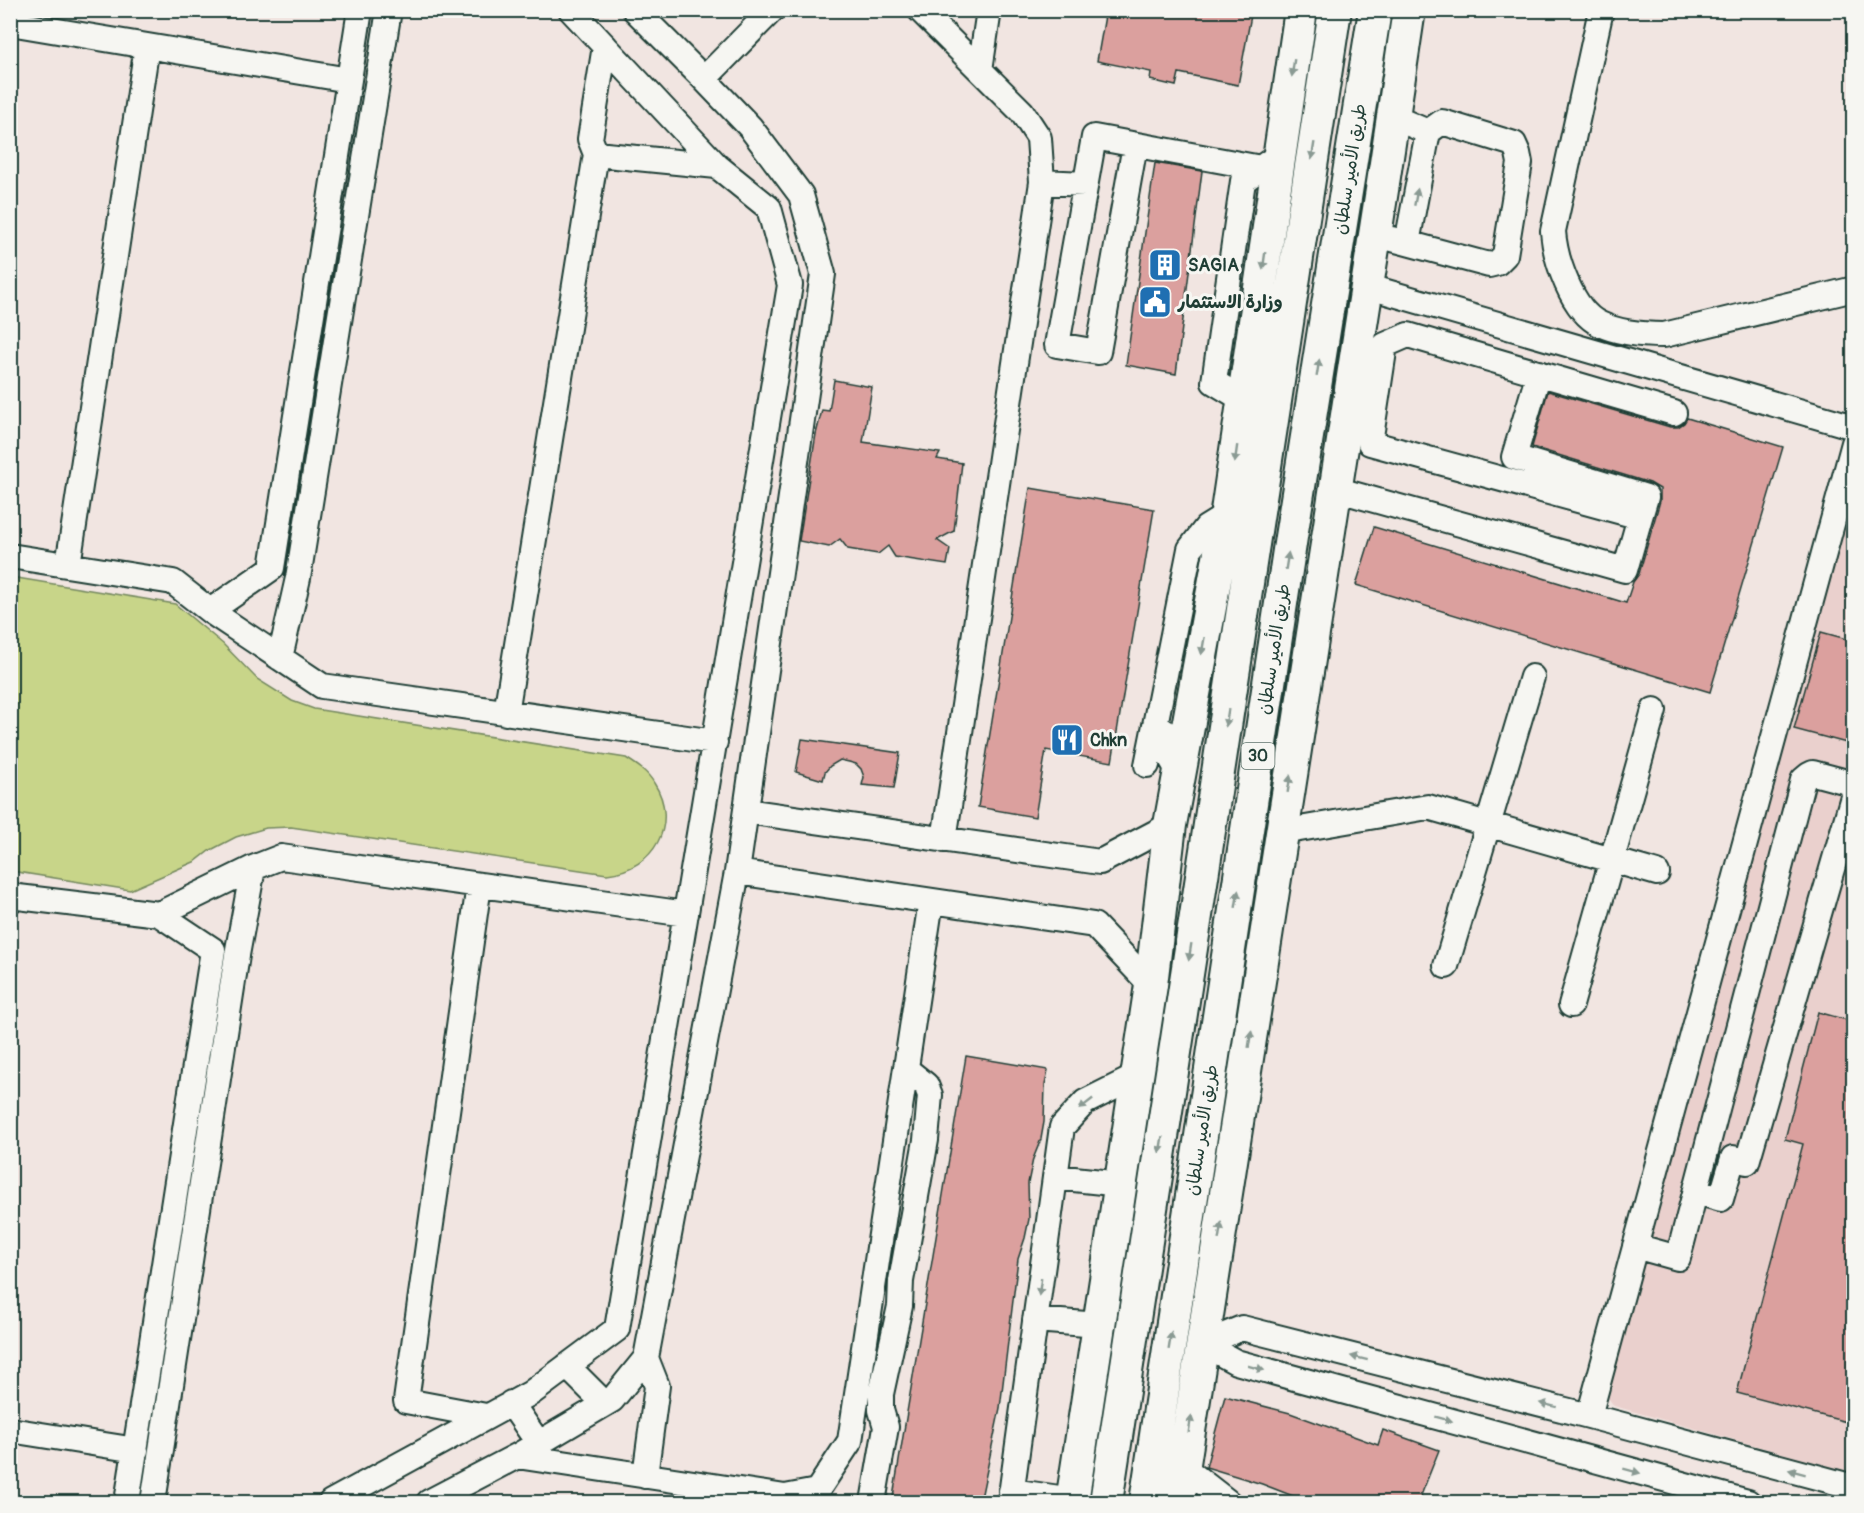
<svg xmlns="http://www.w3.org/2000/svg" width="1864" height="1513" viewBox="0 0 1864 1513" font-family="Pangolin,'Playpen Sans Arabic',sans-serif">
<rect width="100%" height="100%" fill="#f1e5e1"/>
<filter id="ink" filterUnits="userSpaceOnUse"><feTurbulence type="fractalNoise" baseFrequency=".0167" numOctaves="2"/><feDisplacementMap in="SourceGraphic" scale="12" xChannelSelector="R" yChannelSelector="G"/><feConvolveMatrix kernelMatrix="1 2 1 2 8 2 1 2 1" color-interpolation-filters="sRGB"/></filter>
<g filter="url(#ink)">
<path fill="#ead0cd" d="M1853,482V1473L1614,1406L1606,1395Z"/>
<path fill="#c8d589" stroke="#74895e" stroke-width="1.5" d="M11,577L175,604L223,644L257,679L292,701L314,709L626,758C637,765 648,772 654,783C680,823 654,870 607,874L291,827L266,828L236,837L209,851L196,861L130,890L11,871Z"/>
<path fill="#dba09e" stroke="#1f3d34" stroke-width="1.5" d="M1106,10H1252L1238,85L1179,73L1176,86L1150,80L1151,72L1097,61Z
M1155,163L1202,171L1176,374L1126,365Z
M834,380L872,387L863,442L940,453L937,459L962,463L954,531L937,540L950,549L947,565L895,557L888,546L878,554L848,549L840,539L829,547L799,541L816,434L822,410L829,411Z
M1548,391L1670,427H1678L1684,423L1687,418L1783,447L1710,692L1356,585L1374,527L1626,603L1633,582L1639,574L1660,501V489L1650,483L1532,447Z
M1030,488L1154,509L1112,762L1046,750L1035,817L978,807Z
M1821,632L1854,641V745L1794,729Z
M802,739L900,753L894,788L862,785L864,777L861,769L856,764L849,762L840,760L830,766L825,772L823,780L796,772Z
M1818,1012L1854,1022V1424L1737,1393L1803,1144L1785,1139Z
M966,1056L1048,1070L1045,1084L1044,1122L1041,1139L1033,1159L1028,1183L1029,1219L1025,1238L1018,1259L1000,1408L980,1503H892Z
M1225,1396L1290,1413L1378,1445L1383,1430L1439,1450L1418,1503H1363L1345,1497L1343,1503H1311L1262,1484L1206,1467Z"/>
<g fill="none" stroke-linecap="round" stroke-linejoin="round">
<defs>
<path id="minor" d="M920,10L1022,112L1039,138L1042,182L944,840
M1601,10L1553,231C1555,259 1572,311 1600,324C1619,333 1643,335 1664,335L1854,289
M10,23L349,80
M980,70L989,10
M704,79L772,10
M1135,145L1098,352L1057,345L1094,137L1261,168
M596,154L590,139L605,46
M1042,182L1085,184
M1392,239L1407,243L1428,132L1393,117
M1407,243L1489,265L1497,263L1505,255L1520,163L1518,153L1514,144L1442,122L1428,132
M1366,286L1854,427
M1539,373L1514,457L1646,497L1640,517
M1244,400L1214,382L1243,181L1269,162
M1335,489L1625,570L1640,517L1370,443L1385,345L1408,335L1674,413
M10,556L173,582L210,611L322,686L715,742
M68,565L147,46
M210,611L272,568L360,10
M280,658L298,578L389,10
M506,713L596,154L717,166
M1147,765L1155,725
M1180,774L1167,752V733L1155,725L1190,549L1206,528L1227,515
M746,811L1100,862L1170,825
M1282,832L1428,807L1657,873
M737,872L1094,925L1151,985
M479,885L406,1401L486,1416
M10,896L159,914L253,868L281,857L686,914
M1446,966L1532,677
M1571,1005L1654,710
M1055,1177L1121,1184
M1696,1192L1721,1199L1733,1158L1747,1162L1854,793
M1635,1246L1678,1258L1803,780L1809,775L1813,773L1847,782L1854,788
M1035,1320L1099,1325
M1203,1344L1242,1328L1589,1416L1854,1487
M1203,1344L1236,1362L1748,1502
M567,1366L605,1404
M511,1403L539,1444
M1589,1416L1854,443
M10,1430L136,1450
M517,1456L785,1497L817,1491L850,1441L931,901
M1183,1467L1228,1502
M645,1476L657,1386L646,1358
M1011,1491L1073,1500
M127,1502L213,950L159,914
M153,1502L237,955L253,868
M331,1502L531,1393L617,1329L790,285L769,208L717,166L571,10
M429,1502L517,1456L612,1400L646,1358L737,872L823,274L801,195L750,127L704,79L635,10
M873,1502L886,1427L881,1410V1394L900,1306L901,1281L926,1140L930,1095L926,1085L906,1069
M1010,1502L1062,1127L1085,1102L1137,1076"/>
<path id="major" d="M1072,1502L1151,985L1170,825L1225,525L1301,10
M1106,1502L1335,10
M1146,1502L1291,537L1375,10
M1178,1502L1382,190L1409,10"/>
</defs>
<use href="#minor" stroke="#1f3d34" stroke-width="28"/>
<use href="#major" stroke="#1f3d34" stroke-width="36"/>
<use href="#minor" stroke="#f6f6f2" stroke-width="24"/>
<use href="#major" stroke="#f6f6f2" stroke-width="32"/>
</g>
<defs><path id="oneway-solid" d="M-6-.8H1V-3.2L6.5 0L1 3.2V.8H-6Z" transform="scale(1.5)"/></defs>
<g fill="#8a9a93">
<use href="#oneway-solid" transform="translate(1293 68) rotate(98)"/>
<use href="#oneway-solid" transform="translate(1313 151) rotate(99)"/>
<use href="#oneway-solid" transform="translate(1416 197) rotate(-79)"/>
<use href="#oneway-solid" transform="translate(1264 261) rotate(98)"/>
<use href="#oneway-solid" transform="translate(1318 368) rotate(-81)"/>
<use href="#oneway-solid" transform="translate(1236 454) rotate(98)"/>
<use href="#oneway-solid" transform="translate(1287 561) rotate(-81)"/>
<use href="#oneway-solid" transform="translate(1203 646) rotate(100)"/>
<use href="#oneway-solid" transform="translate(1227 718) rotate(99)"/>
<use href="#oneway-solid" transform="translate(1289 784) rotate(-81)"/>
<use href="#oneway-solid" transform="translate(1237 899) rotate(-81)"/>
<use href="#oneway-solid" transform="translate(1190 952) rotate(99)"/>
<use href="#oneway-solid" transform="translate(1250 1039) rotate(-81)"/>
<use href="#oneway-solid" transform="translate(1086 1104) rotate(142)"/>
<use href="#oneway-solid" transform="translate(1161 1145) rotate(99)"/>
<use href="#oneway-solid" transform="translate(1220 1231) rotate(-81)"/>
<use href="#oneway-solid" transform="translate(1040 1287) rotate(98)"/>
<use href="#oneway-solid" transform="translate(1170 1341) rotate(-81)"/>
<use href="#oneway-solid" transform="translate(1359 1358) rotate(-166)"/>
<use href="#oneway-solid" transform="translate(1256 1368) rotate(15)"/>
<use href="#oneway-solid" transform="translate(1548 1405) rotate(-166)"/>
<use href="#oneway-solid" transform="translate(1444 1419) rotate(15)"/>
<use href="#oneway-solid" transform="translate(1190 1424) rotate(-81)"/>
<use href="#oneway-solid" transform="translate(1632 1471) rotate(15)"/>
<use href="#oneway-solid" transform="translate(1797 1472) rotate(-165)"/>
</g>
</g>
<defs>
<symbol id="building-square" viewBox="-11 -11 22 22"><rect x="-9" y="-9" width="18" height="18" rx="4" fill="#1f6fb2" stroke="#f6f6f2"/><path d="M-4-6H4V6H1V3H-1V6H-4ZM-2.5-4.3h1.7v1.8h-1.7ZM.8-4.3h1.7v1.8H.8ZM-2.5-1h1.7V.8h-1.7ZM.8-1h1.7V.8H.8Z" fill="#fff"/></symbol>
<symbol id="civic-square" viewBox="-11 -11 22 22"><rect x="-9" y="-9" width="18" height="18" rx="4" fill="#1f6fb2" stroke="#f6f6f2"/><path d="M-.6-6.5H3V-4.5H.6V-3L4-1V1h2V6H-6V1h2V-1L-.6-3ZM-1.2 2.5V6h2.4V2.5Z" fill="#fff"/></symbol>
<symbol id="restaurant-square" viewBox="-11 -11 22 22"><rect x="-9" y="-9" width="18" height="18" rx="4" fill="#1f6fb2" stroke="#f6f6f2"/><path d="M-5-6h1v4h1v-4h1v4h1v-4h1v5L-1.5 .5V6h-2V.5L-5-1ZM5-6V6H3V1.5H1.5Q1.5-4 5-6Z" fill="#fff"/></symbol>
</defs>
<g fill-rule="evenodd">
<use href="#building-square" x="1146" y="246" width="38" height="38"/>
<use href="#civic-square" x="1136" y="283" width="38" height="38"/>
<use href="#restaurant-square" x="1048" y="721" width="38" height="38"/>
</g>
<g text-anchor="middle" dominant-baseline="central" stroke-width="6" stroke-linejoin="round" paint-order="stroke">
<rect fill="#f6f6f2" stroke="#60746d" stroke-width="1.5" x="1241.5" y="743" width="33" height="26" rx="4.5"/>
<g font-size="16" font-weight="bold" fill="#1f3d34">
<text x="1258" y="756">30</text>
</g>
<g font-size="18" fill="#1f3d34" stroke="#f6f6f2">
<text transform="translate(1350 169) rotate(-81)">طريق الأمير سلطان</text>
<text transform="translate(1274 649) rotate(-81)">طريق الأمير سلطان</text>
<text transform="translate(1202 1130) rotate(-81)">طريق الأمير سلطان</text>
</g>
<g font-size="18" font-weight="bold" fill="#1f3d34" stroke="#f6f6f2" text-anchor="start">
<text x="1188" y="265">SAGIA</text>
<text x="1178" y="302">وزارة الاستثمار</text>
<text x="1090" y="740">Chkn</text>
</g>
</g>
<rect width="1864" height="1513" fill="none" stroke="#f6f6f2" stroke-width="36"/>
<rect x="18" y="18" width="1828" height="1477" fill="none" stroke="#1f3d34" stroke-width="2" filter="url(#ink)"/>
</svg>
